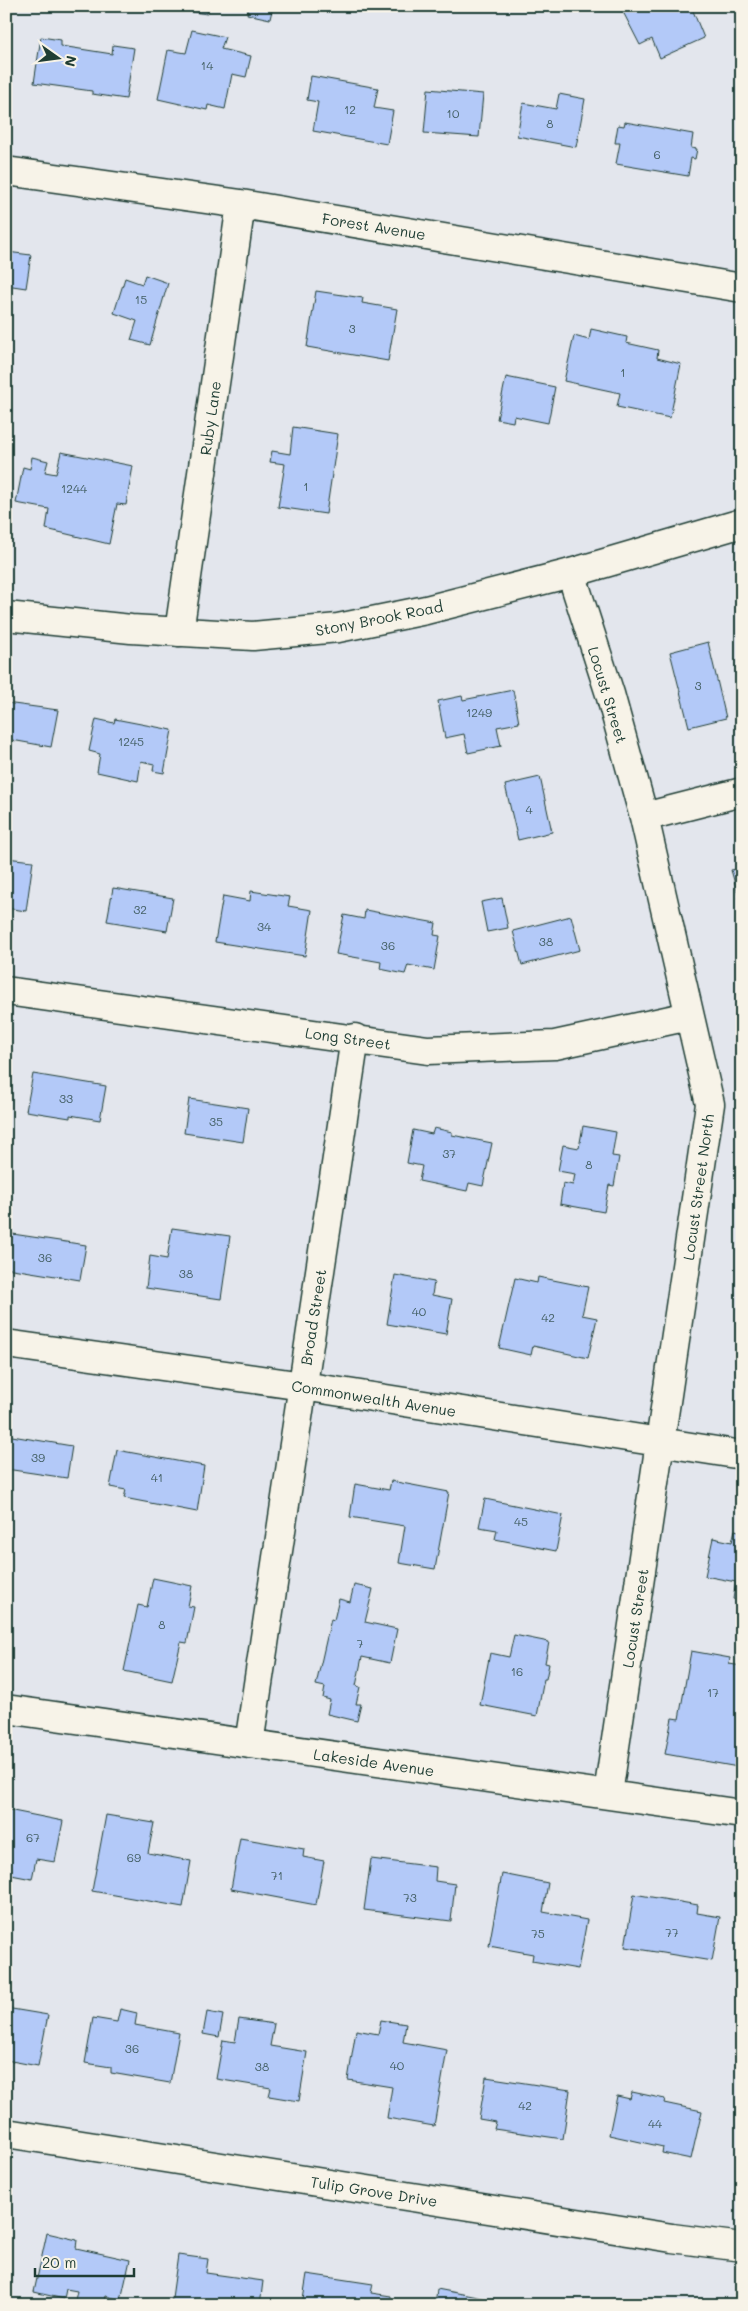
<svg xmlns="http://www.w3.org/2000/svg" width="748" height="2311" viewBox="0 0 748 2311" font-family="Mali,sans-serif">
<rect width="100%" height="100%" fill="#e3e6ed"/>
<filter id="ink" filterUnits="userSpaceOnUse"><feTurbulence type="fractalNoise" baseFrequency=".02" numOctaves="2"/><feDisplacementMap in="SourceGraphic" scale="10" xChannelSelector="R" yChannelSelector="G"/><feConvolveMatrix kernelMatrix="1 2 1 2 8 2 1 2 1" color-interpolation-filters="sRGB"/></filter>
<g filter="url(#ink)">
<path fill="#b3c9f8" stroke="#1f3d34" d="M187,6H208L207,14L186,11Z
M249,6H273L270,19L247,14Z
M620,6H691L704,38L660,58L652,39L640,45Z
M192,30L225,37L221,49L251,56L246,77L232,74L225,109L208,105L207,110L158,99L168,50L186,53Z
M41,37L61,40V46L112,54L113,45L134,48L126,99L92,94V91L34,83Z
M311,76L378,88L374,108L393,111L387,144L313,131L318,102L307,100Z
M428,89L483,94L479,137L424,133Z
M559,94L585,99L576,147L517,136L523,103L556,109Z
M625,122L693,134L691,148L697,149L695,159L691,158L688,176L616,164L620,143H615L618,125L624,126Z
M6,236L10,237L7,252L31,255L26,288L6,285Z
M145,275L168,283L150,345L131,340L137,321L114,313L125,278L142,284Z
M316,291L363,298L362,303L397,309L388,361L307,347Z
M591,329L627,337L626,343L658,350L657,358L681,364L670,418L617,407L620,393L564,381L574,336L589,340Z
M506,377L555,387L548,423L514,416L513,422L497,419Z
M293,427L338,434L326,514L278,507L285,464L270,462L272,451L290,454Z
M61,452L133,466L126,505L117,504L109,544L46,529L49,509L16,503L23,467L30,469L32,457L48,461L45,472L56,474Z
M708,642L726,718L689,727L670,652Z
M513,690L519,723L497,727L501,746L468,753L464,734L445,738L438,701L462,696L463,700Z
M6,703L58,710L51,747L6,739Z
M96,719L114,723L115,719L172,730L164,773L153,771L154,764L141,761L138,781L97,772L100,754L89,751Z
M540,777L552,832L518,840L505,785Z
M6,858L33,861L26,911L6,908Z
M742,868V908L731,870Z
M113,888L173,898L167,931L107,921Z
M251,891L290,897L288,906L312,910L305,956L215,942L223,896L250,901Z
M502,898L508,928L487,932L481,902Z
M365,910L436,923L434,935L440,936L434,970L408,965L405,974L380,969L381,962L336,954L344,915L364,919Z
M571,916L580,950L522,965L513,931Z
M33,1074L106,1086L100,1120L70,1115V1118L26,1111Z
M189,1099L248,1108L243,1142L184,1133Z
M583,1126L616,1132L612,1156L619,1157L614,1186L609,1185L604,1212L560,1204L563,1183L573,1185L575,1174L558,1171L563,1145L579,1148Z
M434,1128L452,1132V1135L492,1143L483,1186L469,1183L467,1191L419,1181L422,1166L407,1163L413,1130L432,1134Z
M172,1228L230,1236L221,1299L146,1288L150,1256L167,1259Z
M6,1233L86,1245L80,1280L6,1268Z
M395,1275L434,1282L432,1295L452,1299L446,1334L387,1324Z
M538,1277L588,1287L582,1315L597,1318L588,1358L533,1346L531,1355L499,1348L515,1278L537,1283Z
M6,1435L72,1446L67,1478L6,1469Z
M117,1450L204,1466L197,1512L124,1498L126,1490L110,1487Z
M391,1481L449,1492L435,1569L399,1563L405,1526L350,1517L355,1484L389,1490Z
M485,1499L563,1515L556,1551L495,1539L497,1530L479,1527Z
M735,1530L742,1532V1601L733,1599L736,1582L705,1576L713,1538L732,1542Z
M153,1578L192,1586L188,1606L194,1607L187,1643L181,1642L172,1681L124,1671L138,1605L147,1607Z
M354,1585L373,1589L365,1622L397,1629L390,1663L362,1657L356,1686L360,1687L356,1704H361L357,1721L327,1714L330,1700L323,1698L325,1687L316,1685L331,1619L334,1620L339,1599L350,1602Z
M514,1635L549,1642L545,1663L549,1664L546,1679H544L537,1716L480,1705L490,1653L509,1657Z
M691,1651L730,1658L729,1664L742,1666V1744L738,1767L665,1754L672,1718L679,1719Z
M6,1800H10L8,1810L63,1821L55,1862L36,1859L32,1879L6,1874Z
M106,1815L154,1823L148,1853L191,1861L183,1907L92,1891Z
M240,1838L304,1849L303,1857L324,1861L316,1905L231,1889Z
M371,1859L436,1867L435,1881L455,1884L451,1921L364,1910Z
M502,1874L548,1883L543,1912L587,1920L578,1969L532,1961L533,1954L489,1946Z
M634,1894L698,1905L697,1913L720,1917L712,1961L625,1947Z
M6,2008L48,2015L38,2066L6,2060Z
M120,2009L137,2013L135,2025L179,2033L170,2083L111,2073V2067L85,2063L93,2018L117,2022Z
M207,2012L223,2015L219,2037L203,2034Z
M239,2019L274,2024L270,2046L307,2052L299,2101L269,2096L271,2088L216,2079L223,2040L235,2042Z
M381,2020L406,2024L403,2042L447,2050L434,2126L387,2118L392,2087L348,2080L356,2030L378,2034Z
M486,2077L570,2090L563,2139L494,2129L496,2122L479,2119Z
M632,2092L665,2099L664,2103L702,2111L691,2159L662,2153L663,2147L609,2135L617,2096L630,2099Z
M742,2135V2153L738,2152Z
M47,2233L77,2240L76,2248L130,2260L121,2300L106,2296L104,2305H74L77,2291L66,2289L64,2299L34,2292Z
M178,2255L208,2259L206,2273L263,2281L260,2305H171Z
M307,2274L373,2284L371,2293L391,2296L390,2305H302Z
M437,2289L483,2298L482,2305H435Z"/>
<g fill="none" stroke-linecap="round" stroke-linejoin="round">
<defs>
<path id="street" d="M6,171L241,204L742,288
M571,573L610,694L644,817L710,1104L608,1794
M179,632L241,204
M644,817L742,792
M6,991L428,1050L555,1045L689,1016
M6,1344L303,1386L742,1455
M6,1709L742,1814
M249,1744L355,1038
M6,2133L672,2238L742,2247"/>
<path id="secondary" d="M6,616L131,629L253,636L338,628L426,610L571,573L742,523"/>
</defs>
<use href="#street" stroke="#1f3d34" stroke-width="31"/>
<use href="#secondary" stroke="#1f3d34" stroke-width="31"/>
<use href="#street" stroke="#f7f3e8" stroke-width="28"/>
<use href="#secondary" stroke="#f7f3e8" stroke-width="28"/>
</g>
</g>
<g text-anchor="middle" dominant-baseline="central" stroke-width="4" stroke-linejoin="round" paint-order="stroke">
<g font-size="12" fill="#446065">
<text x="207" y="65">14</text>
<text x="350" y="109">12</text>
<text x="453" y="113">10</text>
<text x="550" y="123">8</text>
<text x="657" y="154">6</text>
<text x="141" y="299">15</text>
<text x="352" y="328">3</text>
<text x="623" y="372">1</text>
<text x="306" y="486">1</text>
<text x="74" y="488">1244</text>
<text x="698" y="685">3</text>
<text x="479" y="712">1249</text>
<text x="131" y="741">1245</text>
<text x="529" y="809">4</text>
<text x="140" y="909">32</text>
<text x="264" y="926">34</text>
<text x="546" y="941">38</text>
<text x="388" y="945">36</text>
<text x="66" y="1098">33</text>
<text x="216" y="1121">35</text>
<text x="449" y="1153">37</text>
<text x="589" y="1164">8</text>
<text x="45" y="1257">36</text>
<text x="186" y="1273">38</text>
<text x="419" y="1311">40</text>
<text x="548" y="1317">42</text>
<text x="38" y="1457">39</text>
<text x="157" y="1477">41</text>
<text x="521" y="1521">45</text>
<text x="162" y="1624">8</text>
<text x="360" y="1643">7</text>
<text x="517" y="1671">16</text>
<text x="713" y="1692">17</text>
<text x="33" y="1837">67</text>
<text x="134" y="1857">69</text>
<text x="277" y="1875">71</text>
<text x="410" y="1897">73</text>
<text x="672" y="1932">77</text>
<text x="538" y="1933">75</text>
<text x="132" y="2048">36</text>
<text x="397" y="2065">40</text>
<text x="262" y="2066">38</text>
<text x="525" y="2105">42</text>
<text x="655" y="2123">44</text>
</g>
<g font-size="15" fill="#1f3d34" stroke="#f7f3e8">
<text transform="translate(374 226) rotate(9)">Forest Avenue</text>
<text transform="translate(210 418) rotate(-82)">Ruby Lane</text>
<text transform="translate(379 618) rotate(-11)">Stony Brook Road</text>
<text transform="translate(608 695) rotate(73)">Locust Street</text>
<text transform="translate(348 1038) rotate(8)">Long Street</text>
<text transform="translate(698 1187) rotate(-82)">Locust Street North</text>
<text transform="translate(313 1317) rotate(-81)">Broad Street</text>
<text transform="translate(374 1398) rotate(9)">Commonwealth Avenue</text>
<text transform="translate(635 1618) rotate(-81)">Locust Street</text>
<text transform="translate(374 1762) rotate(8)">Lakeside Avenue</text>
<text transform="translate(374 2191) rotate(9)">Tulip Grove Drive</text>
</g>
</g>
<rect width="748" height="2311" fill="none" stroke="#f7f3e8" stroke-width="25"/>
<rect x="12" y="12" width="723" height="2286" fill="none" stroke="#1f3d34" stroke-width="2" filter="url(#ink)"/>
<g transform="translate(58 58) rotate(104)" stroke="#f7f3e8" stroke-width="4" paint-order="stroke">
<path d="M0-4L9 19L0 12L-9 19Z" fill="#1f3d34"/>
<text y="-8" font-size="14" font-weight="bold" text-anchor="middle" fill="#1f3d34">N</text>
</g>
<path d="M35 2268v8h99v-8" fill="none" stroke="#1f3d34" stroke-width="2.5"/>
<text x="42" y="2268" font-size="15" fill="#1f3d34" stroke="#f7f3e8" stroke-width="4" paint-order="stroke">20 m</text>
</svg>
